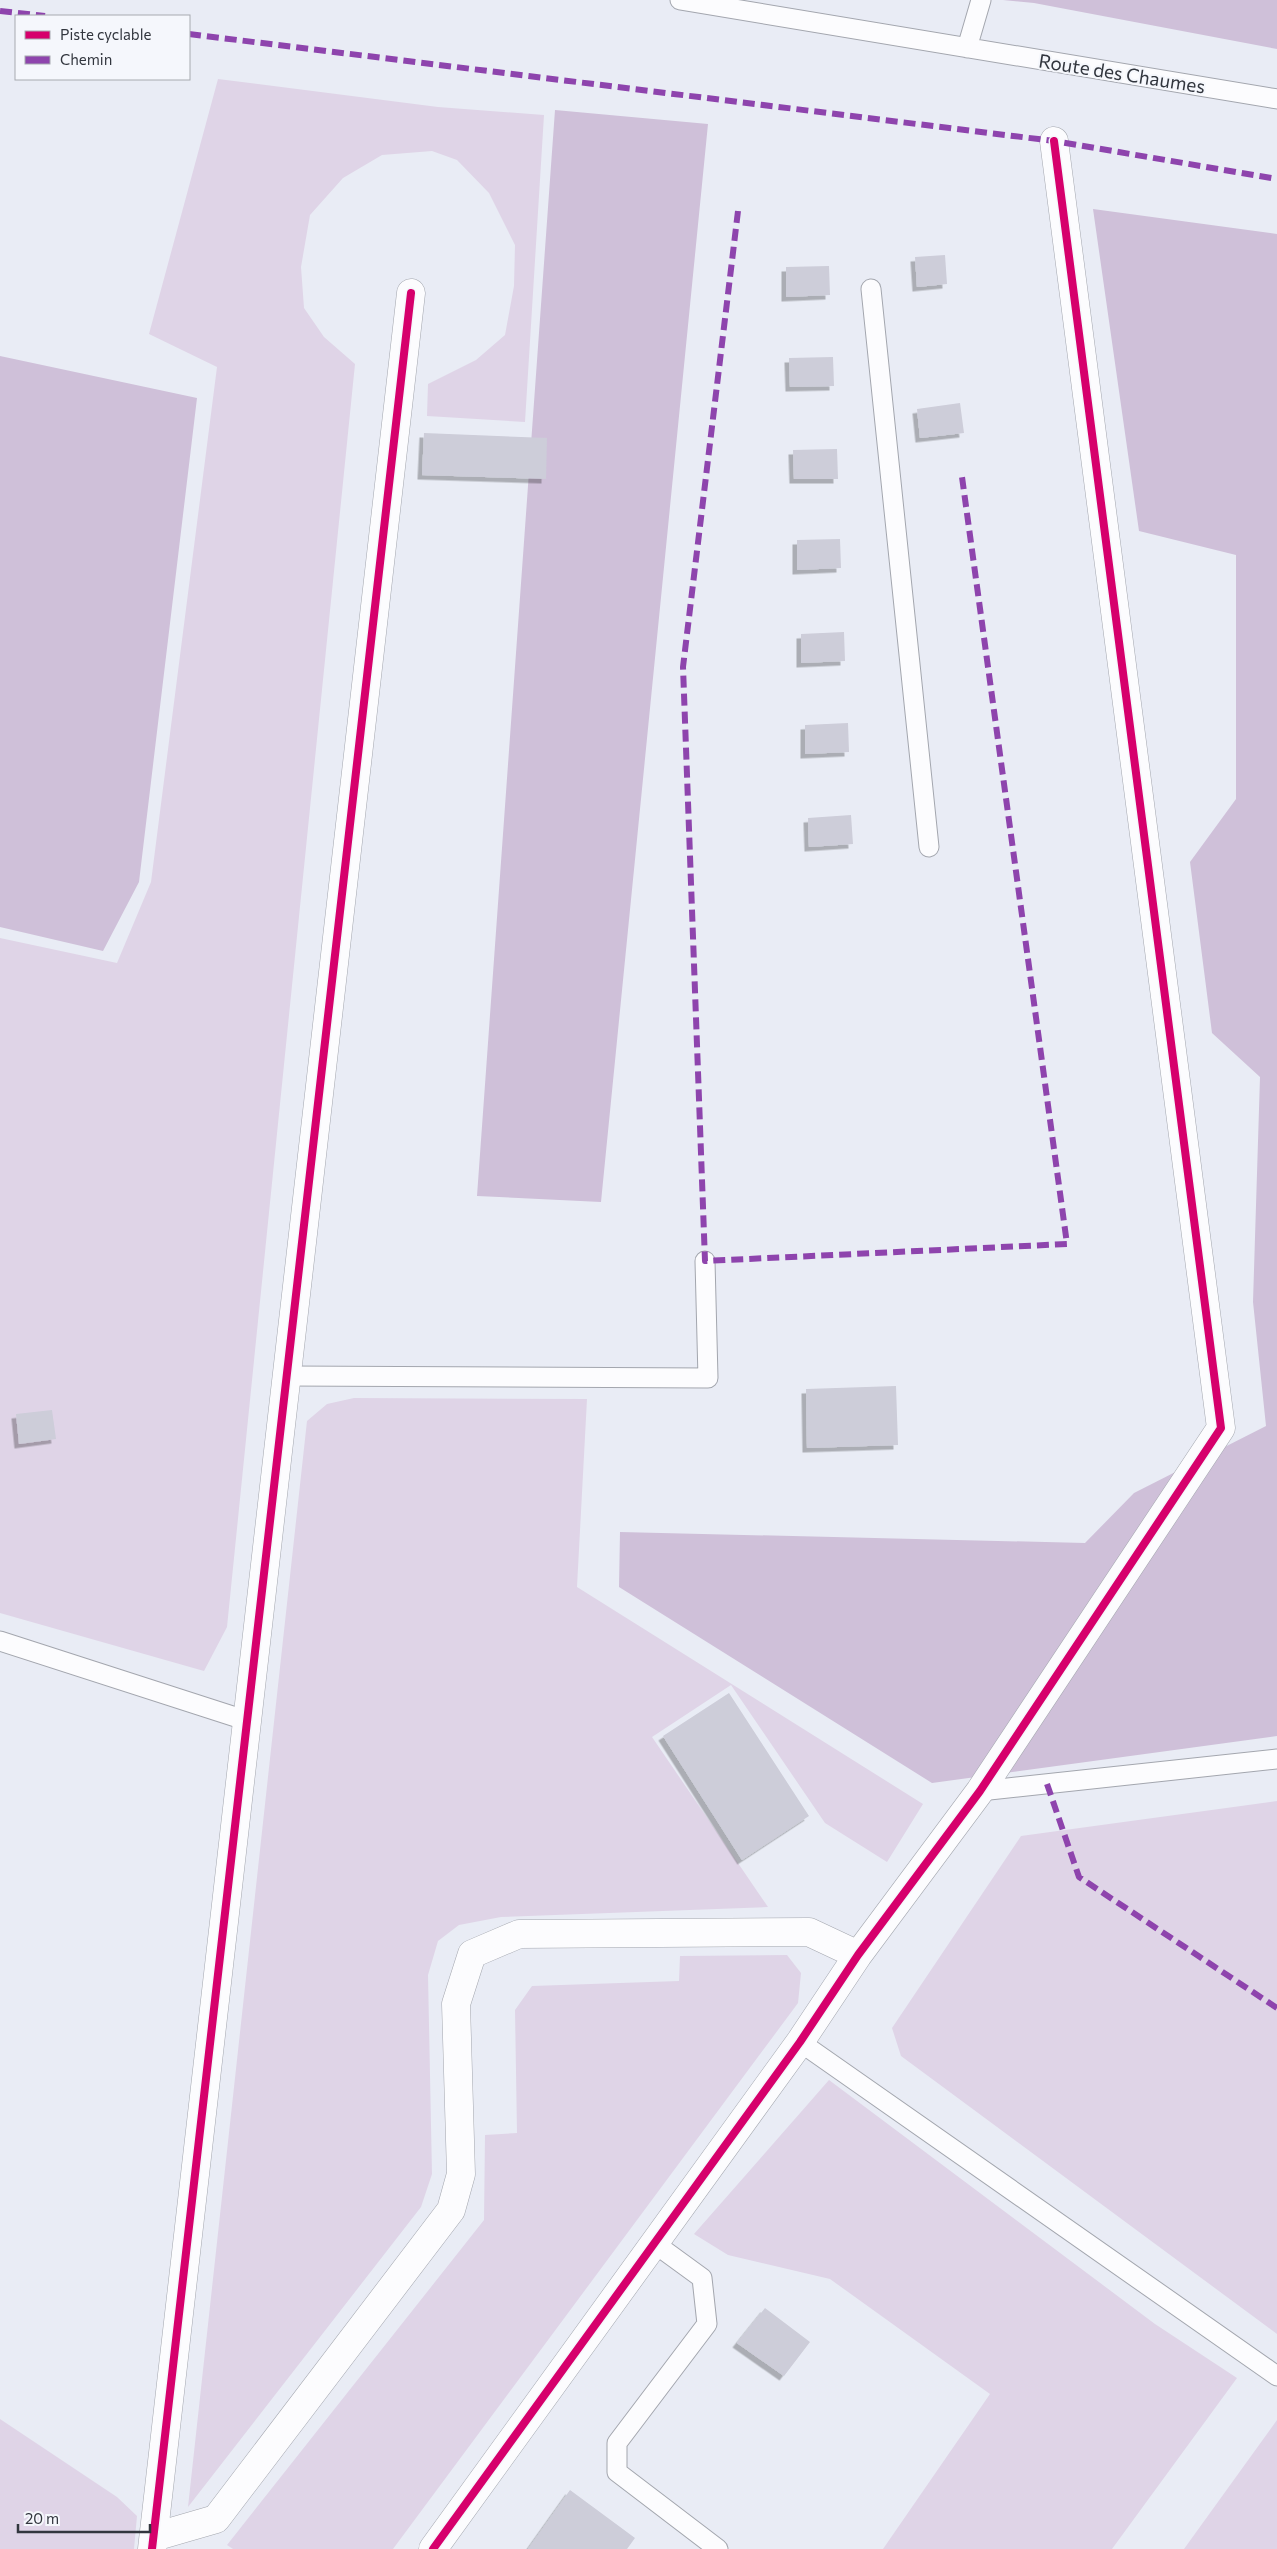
<svg xmlns="http://www.w3.org/2000/svg" width="1277" height="2549" viewBox="0 0 1277 2549" font-family="Commissioner,sans-serif">
<defs>
<filter id="shadow"><feDropShadow dx="-4.5" dy="4.5" stdDeviation="0" flood-color="#0004"/></filter>
</defs>
<rect width="100%" height="100%" fill="#e9ecf5"/>
<path fill="#dfd4e7" d="M218,79L438,107L544,115L525,422L427,416L428,384L476,360L505,335L514,286L515,245L489,193L457,160L432,151L382,155L343,178L310,215L301,267L304,308L324,337L355,364L227,1627L204,1671L0,1613V938L117,963L151,882L217,367L149,334Z
M354,1398L587,1399L577,1587L923,1804L887,1862L825,1823L731,1685L652,1737L768,1907L501,1917L459,1925L438,1941L428,1975L432,2174L421,2207L188,2507L307,1421L327,1404Z
M1277,1801V2334L901,2056L892,2028L1021,1836Z
M787,1955L801,1973L798,2003L393,2549H233L227,2545L484,2220L485,2135L517,2133L515,2010L532,1986L679,1981L680,1956Z
M829,2080L1155,2324L1237,2378L1112,2549H883L990,2394L830,2279L728,2255L694,2234Z
M0,2419L117,2497L137,2516L134,2549H0Z
M1277,2420V2549H1184Z"/>
<path fill="#cfc0d9" d="M1003,0H1277V49L1034,3Z
M555,110L708,124L601,1202L477,1196Z
M1093,209L1277,234V1736L932,1783L619,1587L620,1532L1085,1543L1134,1493L1266,1426L1253,1302L1260,1077L1212,1033L1190,862L1236,799V555L1139,531Z
M0,356L197,398L139,882L103,951L0,927Z"/>
<path fill="#cdcdd9" filter="url(#shadow)" d="M945,255L947,284L917,287L915,257Z
M829,266L830,295L786,297V267Z
M833,357L834,386L790,387L789,358Z
M960,403L964,433L920,438L917,409Z
M424,433L547,438L546,479L422,475Z
M837,449L838,479H794L793,450Z
M840,539L841,568L797,570V540Z
M844,632L845,661L801,663V634Z
M848,723L849,752L805,754V725Z
M851,815L853,844L809,847L808,818Z
M896,1386L898,1445L807,1448L806,1389Z
M52,1410L56,1439L19,1444L16,1414Z
M729,1693L809,1816L742,1860L663,1736Z
M765,2308L810,2342L784,2376L737,2343Z
M570,2490L635,2538L627,2549H528Z"/>
<g fill="none" stroke-linecap="round" stroke-linejoin="round">
<defs>
<path id="service" d="M680,0L1277,99
M967,48L981,0
M871,289L929,847
M287,1376L708,1378L705,1261
M0,1641L248,1721
M980,1791L1277,1759
M800,2042L1277,2376
M654,2243L702,2278L707,2324L617,2443V2472L718,2549"/>
<path id="minor" d="M154,2537L216,2519L451,2210L461,2174L456,2004L472,1954L519,1934L809,1932L858,1955
M152,2549L411,293
M433,2549L800,2042L858,1955L980,1791L1221,1428L1054,141"/>
</defs>
<use href="#service" stroke="#a3a6ae" stroke-width="21"/>
<use href="#minor" stroke="#a3a6ae" stroke-width="29"/>
<use href="#service" stroke="#fcfcfe" stroke-width="19"/>
<use href="#minor" stroke="#fcfcfe" stroke-width="28"/>
<path stroke="#8e44ad" stroke-width="6" stroke-dasharray="12 6" stroke-linecap="butt" d="M0,11L45,16
M189,34L1054,141L1277,179
M738,211L683,667L705,1261L1067,1244L962,477
M1047,1784L1079,1877L1277,2008"/>
<defs>
<path id="cycleway" d="M152,2549L411,293
M433,2549L800,2042L858,1955L980,1791L1221,1428L1054,141"/>
</defs>
<use href="#cycleway" stroke="#f5f7fc" stroke-width="11"/>
<use href="#cycleway" stroke="#d6006c" stroke-width="8"/>
</g>
<g text-anchor="middle" dominant-baseline="central" stroke-width="4" stroke-linejoin="round" paint-order="stroke">
<g font-size="19" fill="#32363e" stroke="#f5f7fc">
<text transform="translate(1122 73) rotate(9)">Route des Chaumes</text>
</g>
</g>
<rect x="15" y="15" width="175" height="65" fill="#f5f7fc" stroke="#a7aab0"/>
<rect x="25" y="31" width="25" height="8" fill="#d6006c" stroke="#a7aab0"/>
<text x="60" y="40" font-size="15" fill="#32363e">Piste cyclable</text>
<rect x="25" y="56" width="25" height="8" fill="#8e44ad" stroke="#a7aab0"/>
<text x="60" y="65" font-size="15" fill="#32363e">Chemin</text>
<path d="M18 2524v8h132v-8" fill="none" stroke="#32363e" stroke-width="2.5"/>
<text x="25" y="2524" font-size="15" fill="#32363e" stroke="#f5f7fc" stroke-width="4" paint-order="stroke">20 m</text>
</svg>
